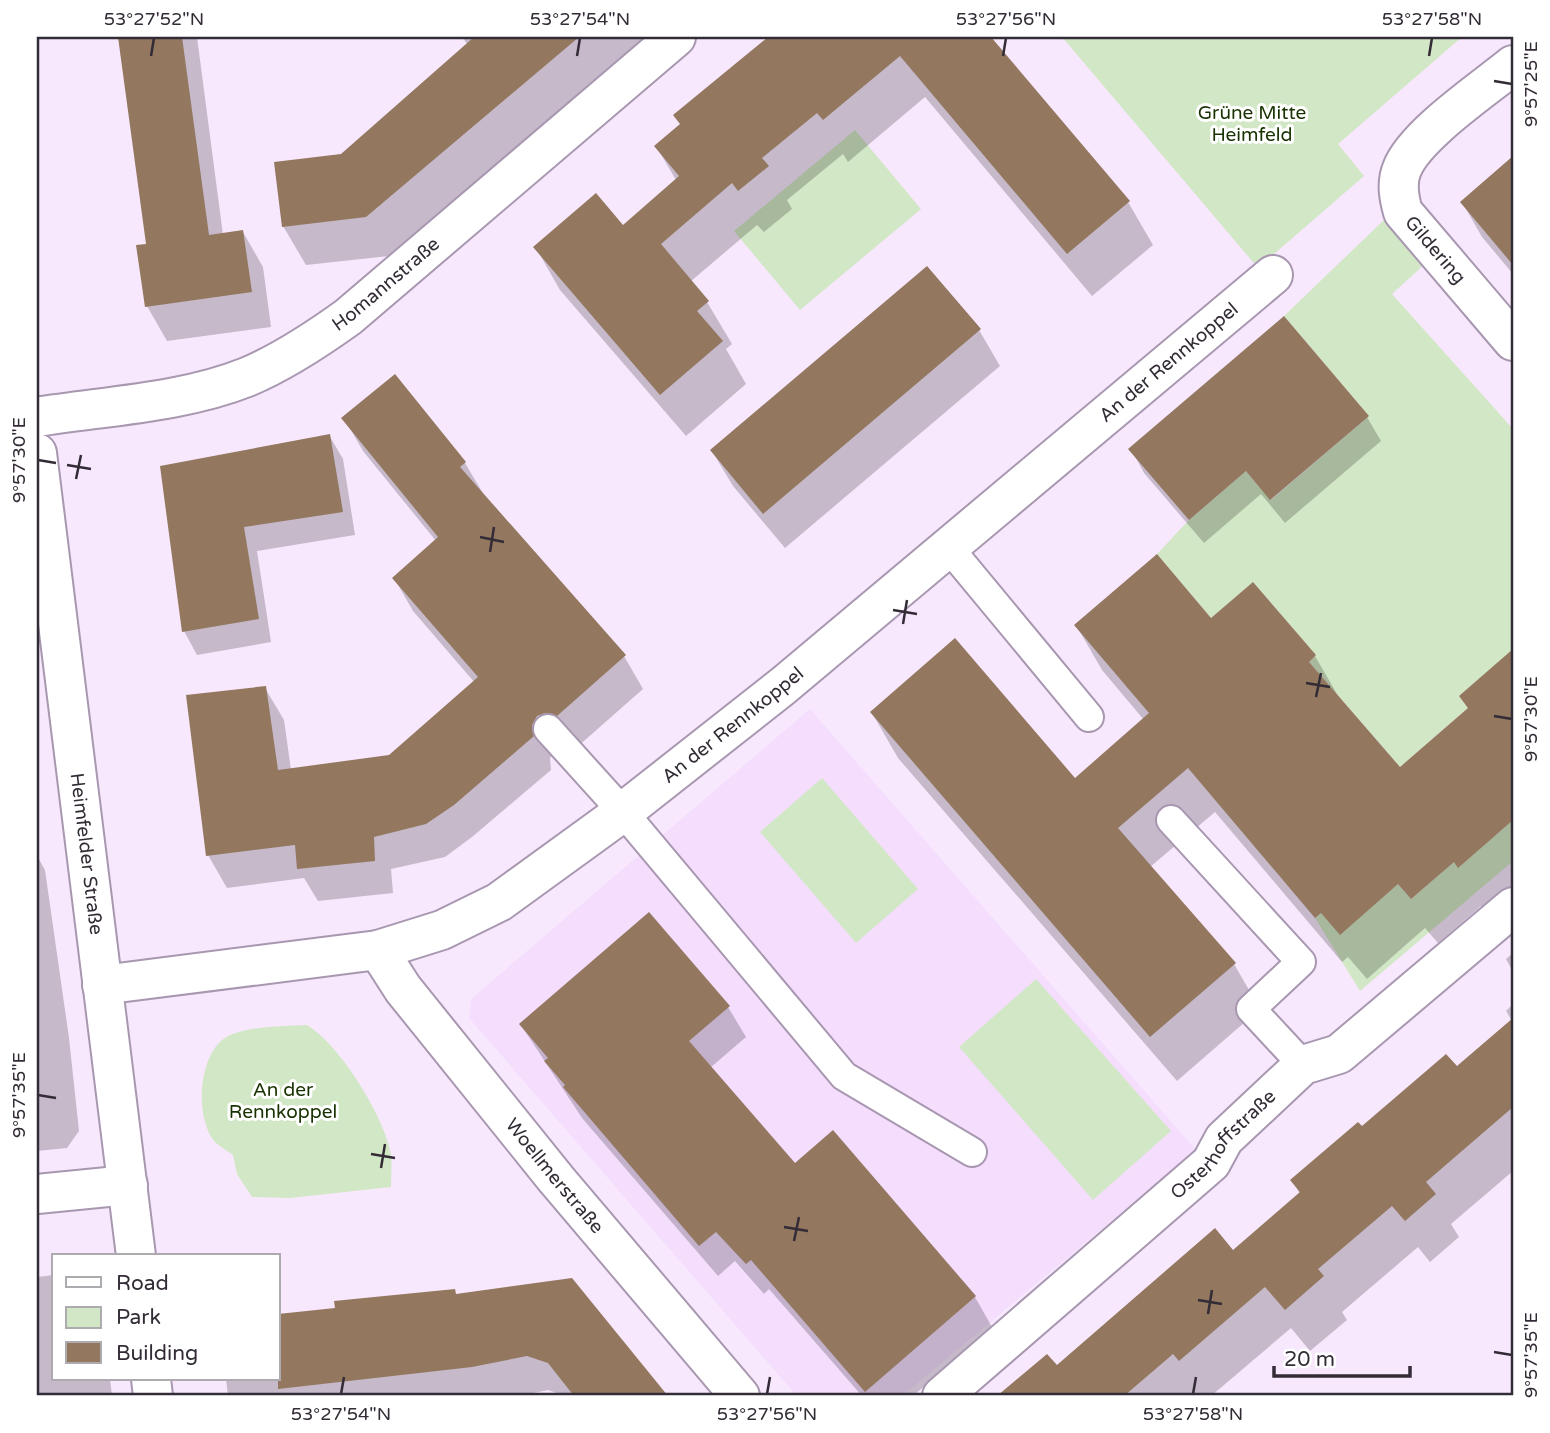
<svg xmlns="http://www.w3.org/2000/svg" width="1550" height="1433" viewBox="0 0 1550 1433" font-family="'Varela Round',sans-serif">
<rect width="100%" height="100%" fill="#f7e8fd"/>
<path fill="#f4ddfd" d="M810,709L1196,1150L902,1396H797L469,1018L471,999Z"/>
<path fill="#d2e7c5" d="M1062,37H1462L1338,144L1364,176L1258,268Z
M855,130L921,209L800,310L734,231Z
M1386,218L1426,263L1392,294L1513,429V666L1506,657L1459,696L1468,708L1400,767L1309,662L1316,655L1253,582L1211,618L1157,554L1189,520L1246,471L1271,500L1369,416L1284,316Z
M822,778L918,889L856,943L760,832Z
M1513,820V861L1360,991L1315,918L1321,913L1340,934L1398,884L1411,899L1454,862L1458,867Z
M1036,979L1171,1131L1093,1200L959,1047Z
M307,1025C340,1045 384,1116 391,1154C392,1165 391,1176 391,1187L290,1198L252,1197L237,1174L233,1155C228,1151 220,1147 215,1142C195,1119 198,1060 222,1040C238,1026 285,1026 307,1025Z"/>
<path fill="#0003" d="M120,37H197L223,235L243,232L263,267L271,327L167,341L147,306L148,246Z
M462,37H649L389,256L306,265L283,226L342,155L468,45Z
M770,37H981L1003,53L1128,202L1153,245L1092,296L925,97L848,162L843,154L787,200L792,209L764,232L757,225L690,282L707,302L732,344L726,349L746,384L686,436L560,290L536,248L622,227L676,180L656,146L681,125L676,115Z
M1513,159V274L1482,237L1462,202Z
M979,330L1000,366L785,548L733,486L712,451Z
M1367,417L1381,441L1285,523L1261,494L1204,543L1144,473L1131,449Z
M344,418L465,463L484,495L624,656L643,689L576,748L556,749L550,758L551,770L472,837L445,857L391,869L393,893L318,901L304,878L227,888L208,855L265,688L284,720L291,770L389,757L475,683L413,611L394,578L436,541L363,451Z
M329,435L343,459L355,535L257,551L271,642L197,655L184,631L162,467Z
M1211,620L1315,656L1341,701L1400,769L1469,710L1461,697L1505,659L1513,668V887L1485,911L1481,906L1438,943L1425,928L1367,979L1348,957L1342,962L1215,812L1150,867L1234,964L1260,1009L1177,1081L898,758L872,713L1075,780L1144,720L1102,670L1076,625Z
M37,856L45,870L69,1038L79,1131L67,1148L37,1151Z
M1513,953V972L1506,959Z
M1513,1004V1171L1451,1224L1459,1237L1430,1262L1418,1247L1342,1312L1347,1320L1310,1351L1291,1328L1211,1396H1000L1047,1356L1056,1367L1233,1252L1300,1194L1292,1181L1362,1128L1456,1069L1512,1021L1506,1011Z
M728,1007L746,1037L710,1068L794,1165L833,1132L975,1297L992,1327L913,1396H862L769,1289L764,1294L735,1261L718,1276L582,1118L521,1025Z
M54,1275V1379H110L112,1396H37V1277Z
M571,1280L667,1396H565L548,1390L519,1396H228L226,1379H278L457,1295Z"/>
<path fill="#93775e" d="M118,37H182L209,235L243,230L252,292L145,307L136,245L146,244Z
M474,37H579L366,217L282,227L274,162L341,154Z
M768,37H991L1130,201L1067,254L900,56L823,120L817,113L762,158L769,166L738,191L732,183L661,244L709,301L697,311L723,341L660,395L533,247L596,193L623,225L679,176L654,146L680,124L673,115Z
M1513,156V265L1460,202Z
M927,266L981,329L763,514L710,450Z
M1284,316L1369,416L1270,500L1246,471L1189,520L1128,449Z
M395,374L466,462L460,467L626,655L557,716L545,713L537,716L532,725L534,736L454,805L426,824L374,837L375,861L297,869L295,845L206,856L186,695L266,686L278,770L389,755L478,677L392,578L438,537L341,418Z
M330,434L343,512L244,527L259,619L182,632L160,466Z
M1157,554L1211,618L1253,582L1316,655L1309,662L1400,767L1468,708L1459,696L1513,649V820L1458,868L1454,862L1411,899L1398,884L1340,935L1321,913L1315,918L1188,768L1118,828L1236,963L1150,1037L870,712L955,638L1075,778L1149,713L1074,625Z
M649,912L730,1006L689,1041L795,1163L833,1130L976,1296L865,1392L751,1260L746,1264L716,1232L699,1246L563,1087L565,1085L544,1061L548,1058L519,1024Z
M1513,1018V1107L1426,1182L1436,1194L1405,1221L1392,1206L1318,1269L1324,1276L1285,1310L1265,1287L1179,1361L1173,1354L1124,1396H997L1047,1354L1057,1365L1215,1228L1233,1250L1300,1192L1290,1180L1358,1122L1362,1126L1446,1054L1457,1066Z
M572,1278L668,1396H574L548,1363L527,1356L472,1367L278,1389V1314L335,1308L334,1301L455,1289L456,1294Z"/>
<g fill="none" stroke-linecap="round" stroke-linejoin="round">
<defs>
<path id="lane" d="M949,548L1089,717
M548,729L623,812L844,1076L972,1152
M1171,820L1301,962L1251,1009L1303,1065"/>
<g id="street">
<path id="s1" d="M1513,65C1484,89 1415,135 1402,169C1396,183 1399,198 1403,212L1513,341"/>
<path id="s2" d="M37,417C105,406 182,403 247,377C283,362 316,340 348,317L676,37"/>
<path id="s3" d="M378,950L403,989L556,1179L740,1396"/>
<path id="s4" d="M102,985L378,950L442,930L499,902L623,812L783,686L1273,275"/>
<path d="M37,1194L128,1185"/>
<path id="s5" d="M942,1396L1211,1163L1224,1139L1303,1065L1339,1054L1513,907"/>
</g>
<g id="secondary">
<path id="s6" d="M37,453L136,1256"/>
<path d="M151,1379L153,1396"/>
</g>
</defs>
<use href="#lane" stroke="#a897b0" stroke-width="32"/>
<use href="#street" stroke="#a897b0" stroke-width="42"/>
<use href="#secondary" stroke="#a897b0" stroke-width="42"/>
<use href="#lane" stroke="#fff" stroke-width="28"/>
<use href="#street" stroke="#fff" stroke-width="38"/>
<use href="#secondary" stroke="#fff" stroke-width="38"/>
</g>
<path fill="none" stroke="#332c36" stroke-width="2.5" d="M151,56L154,38M577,56L580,38M1003,56L1006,38M1429,56L1432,38M1494,81L1512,84M38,460L56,463M67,465L91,469M76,479L81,455M480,537L504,542M490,552L494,527M893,610L917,614M903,624L907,600M1306,683L1330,687M1316,697L1321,673M1494,716L1512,719M38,1095L56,1098M371,1154L395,1158M381,1168L385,1144M784,1227L808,1231M794,1241L799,1217M1198,1300L1222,1304M1208,1314L1212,1290M1494,1352L1512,1355M341,1394L344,1377M767,1394L770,1377M1193,1394L1196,1377"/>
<g text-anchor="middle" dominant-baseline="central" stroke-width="6" stroke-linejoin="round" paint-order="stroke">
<g font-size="19" fill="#193201" stroke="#fff">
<text x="1252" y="113">Grüne Mitte<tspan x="1252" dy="22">Heimfeld</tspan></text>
<text x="283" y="1090">An der<tspan x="283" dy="22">Rennkoppel</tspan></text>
</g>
<g font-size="19" fill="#332c36" stroke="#fff">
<text stroke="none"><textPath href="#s1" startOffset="247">Gildering</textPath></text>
<text stroke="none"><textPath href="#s2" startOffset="382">Homannstraße</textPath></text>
<text stroke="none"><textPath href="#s4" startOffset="1269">An der Rennkoppel</textPath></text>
<text stroke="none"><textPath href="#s4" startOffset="702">An der Rennkoppel</textPath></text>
<text stroke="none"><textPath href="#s6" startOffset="404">Heimfelder Straße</textPath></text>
<text stroke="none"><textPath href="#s5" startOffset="378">Osterhoffstraße</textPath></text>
<text stroke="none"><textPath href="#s3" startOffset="287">Woellmerstraße</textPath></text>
</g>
</g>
<rect width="1550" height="1433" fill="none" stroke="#ffffff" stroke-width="77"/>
<rect x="52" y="1254" width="228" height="126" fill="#ffffff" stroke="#adabaf" stroke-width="2"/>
<rect x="66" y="1277" width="35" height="10" fill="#ffffff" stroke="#adabaf" stroke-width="2"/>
<text x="116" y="1290" font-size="21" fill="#332c36">Road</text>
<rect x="66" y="1307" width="35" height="21" fill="#d2e7c5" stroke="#adabaf" stroke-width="2"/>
<text x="116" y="1324" font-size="21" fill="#332c36">Park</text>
<rect x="66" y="1342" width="35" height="21" fill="#93775e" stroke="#adabaf" stroke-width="2"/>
<text x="116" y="1360" font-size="21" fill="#332c36">Building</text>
<path d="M1274 1366v10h136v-10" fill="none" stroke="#332c36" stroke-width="3.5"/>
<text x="1284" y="1366" font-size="21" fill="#332c36" stroke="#ffffff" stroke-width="5" paint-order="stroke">20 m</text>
<rect x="38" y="38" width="1474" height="1356" fill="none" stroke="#332c36" stroke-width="2.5"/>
<g font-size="18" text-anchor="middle" fill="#332c36">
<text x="154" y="25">53°27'52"N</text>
<text x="580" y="25">53°27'54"N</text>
<text x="1006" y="25">53°27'56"N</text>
<text x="1432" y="25">53°27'58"N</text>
<text transform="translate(1531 84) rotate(-90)" y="6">9°57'25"E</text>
<text transform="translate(19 460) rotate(-90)" y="6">9°57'30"E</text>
<text transform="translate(1531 719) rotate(-90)" y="6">9°57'30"E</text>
<text transform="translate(19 1095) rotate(-90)" y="6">9°57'35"E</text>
<text transform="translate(1531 1355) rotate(-90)" y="6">9°57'35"E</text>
<text x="341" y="1420">53°27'54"N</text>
<text x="767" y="1420">53°27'56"N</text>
<text x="1193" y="1420">53°27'58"N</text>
</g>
</svg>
